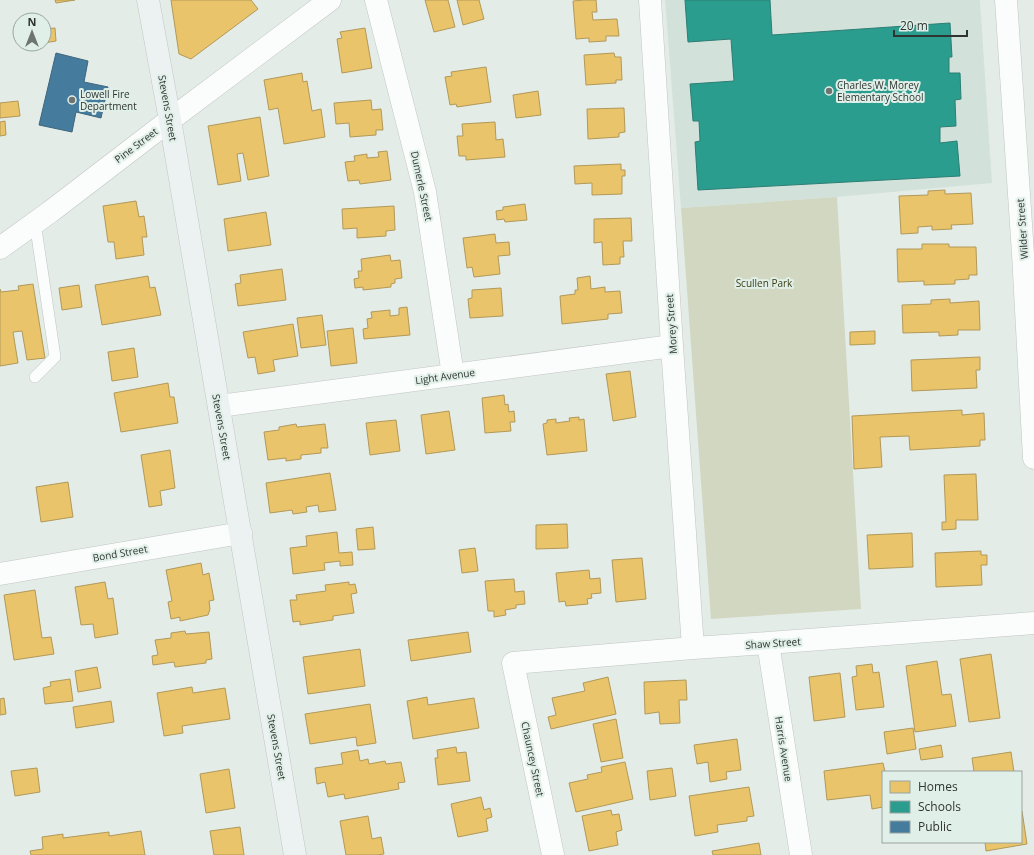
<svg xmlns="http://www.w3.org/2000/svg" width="1034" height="855" viewBox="0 0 1034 855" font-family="'Open Sans',sans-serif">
<rect width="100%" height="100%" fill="#e4ece8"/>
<path fill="#d2e2db" d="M665,0H980L992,183L837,197L681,208Z"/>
<path fill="#d2d7c2" d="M837,197L861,609L711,619L681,208Z"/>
<path fill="#e9c46a" stroke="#b19959" d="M55,0H75L56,3Z
M171,0H251L258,9L191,59L179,54Z
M425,0H448L455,27L434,32Z
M457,0H479L484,19L463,25Z
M584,0H596L597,12H592L593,20L617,19L619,36H606V41L589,42V38L576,39L573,1Z
M55,28L56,41L44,43V29Z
M365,28L372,68L342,73L337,39L342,38L340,32Z
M614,53L615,57H621L622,80H616V83L586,85L584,55Z
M486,67L491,102L457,107L456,104L450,105L445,77L452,76L451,72Z
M302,73L303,82L307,81L312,111L321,109L325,137L284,144L278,108L269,110L264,80Z
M538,91L541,115L516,118L513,95Z
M371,100L372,110L381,109L383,130H376V135L350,137L349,123L336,124L334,103Z
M18,101L20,116L0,118V103Z
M624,108L625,132L619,133V137L588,139L587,109Z
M260,117L269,176L248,180L243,153L237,154L241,181L218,185L208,126Z
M5,121L6,135L0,136V122Z
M495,122L496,140L503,139L505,157L466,160V156H459L457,136H463L462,124Z
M387,151L391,180L360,184L359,180L348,181L345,162L355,161L354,156L367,154V158L379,157L378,152Z
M621,164V170H625V176H622V194L592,195V183L575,184L574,166Z
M945,190V194L971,193L973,224L951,225L952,229L932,230V226L918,227V233L901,234L899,196L928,195V191Z
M136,201L139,217L144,216L147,237H142L144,255L116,259L114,242H108L103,206Z
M525,204L527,220L505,222L504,219L497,220L496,211L503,210V207Z
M394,206L395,230L386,231V236L357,238V228L343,229L342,209Z
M266,212L271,245L228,251L224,219Z
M631,218L632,241H623L624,257H620V264L603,265L602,242L594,243V219Z
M495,234L496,243L509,242L510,255L498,256L500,274L474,277L472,267L467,268L463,238Z
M922,244H949V247H976L977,275H969V279L955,280V284L924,285V281L898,282L897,249H922Z
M390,255L391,261L400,260L402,278L395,279V283L391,284V287L363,290V287L355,288L354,279L359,278L358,271H362L361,259Z
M282,269L286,300L238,306L235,284L241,283L240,275Z
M148,276L150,288L155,287L161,315L102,325L95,285Z
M590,276L591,289L605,287V292L620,291L622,313L608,314V319L562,324L560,296L575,294V290H578L577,278Z
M33,284L45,358L27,360L22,331L13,332L18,363L0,366V289L1,292L19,290L18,286Z
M79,285L82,307L62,310L59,288Z
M501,288L503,316L470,318L468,299L472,298V290Z
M950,299V303L979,301L980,330H958V335L939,336V332L903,333L902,305L931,304V300Z
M407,307L410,335L364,339L363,329L368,328L367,319L372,318L371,312L390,310V316L399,315V308Z
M322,315L326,345L301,348L297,318Z
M293,324L298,356L273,360L275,371L258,374L255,357L248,358L243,332Z
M353,328L357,363L331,366L327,331Z
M875,331V344L850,345V332Z
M134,348L138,377L112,381L108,352Z
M980,357V370H976L977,388L912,391L911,360Z
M630,371L636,417L613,421L606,374Z
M168,383L170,397H174L178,423L121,432L114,393Z
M504,395L505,405L508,404L509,412L514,411L515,422H510L511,431L485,433L482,398Z
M962,410V415L984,413L985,440H980V446L910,450L909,436L880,437L882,467L854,469L852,416Z
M449,411L455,450L426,454L421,415Z
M579,417V420L584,419L587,451L547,455L543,424L547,423V420L556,419V423L570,421L569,418Z
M396,420L400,451L370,455L366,423Z
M296,424L297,427L325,424L328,448H321V453L301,455V459L286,461V458L268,460L264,432L279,430V427Z
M170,450L175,488L160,491L162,505L149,507L141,455Z
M330,473L336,510L319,512L318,505L306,507L307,512L293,514L292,510L270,513L266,483Z
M976,474L978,520H956V529L942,530V522H946L944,475Z
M68,482L73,517L41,522L36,487Z
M567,524L568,548L536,549V525Z
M373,527L375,549L358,550L356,529Z
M337,532L339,553L352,552L353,565L340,566V561L324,563L325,570L293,574L290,548L307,546L306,536Z
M912,533L913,567L869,569L867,535Z
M475,548L478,571L462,573L459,550Z
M981,551V555H987V565H981L982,585L936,587L935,553Z
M642,558L646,599L616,602L612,560Z
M201,563L203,575L209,573L214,600L209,601L210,609L208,615L180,621V617L171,619L168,602L172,601L166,570Z
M589,570L590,579L600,578L601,593L591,594L592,598L587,599L588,604L566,606L565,601L559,602L556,573Z
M514,579L515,592L524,591L525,604L516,605V608L505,610L506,615L494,617V611H488L485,581Z
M105,582L108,599L113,598L118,634L95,638L93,624L81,625L75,587Z
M349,582V585L355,584L357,593L351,594L354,613L333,616V620L300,625V621L293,622L290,600H297L296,595L326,591L325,585Z
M35,590L42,638L51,637L54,654L14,660L4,595Z
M185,631L186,634L209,632L212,659L206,660V663L175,667L174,662L153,665L152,656L158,655L155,640L171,638V633Z
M468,632L471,652L411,661L408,640Z
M360,649L365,686L308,694L303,657Z
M991,654L1000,718L969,722L960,659Z
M937,661L942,695L951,694L956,726L915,732L906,666Z
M872,664L873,673L879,672L884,707L856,710L852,677L857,676L856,666Z
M97,667L101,688L78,692L75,671Z
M840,673L845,717L814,721L809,677Z
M608,677L616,714L551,729L548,717L556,715L552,698L585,691L583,683Z
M70,679L73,701L45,704L43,688L51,686L50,682Z
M686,680L687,700H679L680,723L660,724L659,712L645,714L644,682Z
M192,687L193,693L225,688L230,719L182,726L183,733L164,736L157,693Z
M427,697L428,705L474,698L479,728L413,739L407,701Z
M4,698L6,714L0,715V699Z
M111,701L114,722L76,728L73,707Z
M370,704L376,743L357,746L356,737L310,744L305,714Z
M616,719L623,758L601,762L593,724Z
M913,728L916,749L887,754L884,732Z
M737,739L741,770L726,772L727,779L710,782L708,762L697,764L694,745Z
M941,745L943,757L921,760L919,749Z
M456,747L457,753L466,752L470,781L438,785L435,758H438L437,750Z
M358,750L360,761L368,759L369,764L385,761L386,764L401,762L405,782L398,783L399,789L345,799L344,794L328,797L325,782L317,784L315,768L343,764L341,753Z
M1011,752L1014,772H974L972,758Z
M625,762L633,799L576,812L569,783L588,779L587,775L602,772L601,767Z
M883,763L885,772H883V807L872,809L870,795L827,800L824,771Z
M37,768L40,792L15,796L11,771Z
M672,768L676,796L650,800L647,771Z
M229,769L235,808L206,813L200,774Z
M749,787L754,816L747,817V821L717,825L718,832L695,836L689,796Z
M481,797L484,810L490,808L492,817L486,819L488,831L458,837L451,804Z
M611,810L612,815L619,814L622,830L616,832L618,845L589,851L582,816Z
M1021,811H1022L1027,844L986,851L985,842H1021Z
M368,816L372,839L381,837L384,854L377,855H346L340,821Z
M240,827L244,855H214L210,831Z
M141,831L145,855H31L30,851L43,849L42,837L63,834V838L109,832V836Z
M759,843L761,855H713L712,851Z"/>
<path fill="#2a9d8f" stroke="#2c7e73" d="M685,0H770L772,35L950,23L952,57H949V73H960L961,99L955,100L956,126L940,127V143L957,141L960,176L698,190L695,142L700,141L699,121H693L690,84L734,81L731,39L688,42Z"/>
<path fill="#457b9d" stroke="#3e667d" d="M56,53L88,61L84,82L108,87L101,118L76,112L72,132L39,125Z"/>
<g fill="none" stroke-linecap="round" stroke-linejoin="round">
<defs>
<path id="service" d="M35,222L55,357L35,377"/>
<path id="minor" d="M376,0L425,192L453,375
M650,0L672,346L693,648
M219,406L672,346
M0,574L241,533
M768,643L801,855
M553,855L513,663L693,648L768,643L1034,623"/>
<path id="tertiary" d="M1006,0L1023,254L1034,458
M0,248L50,212L170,120L330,0"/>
<path id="secondary" d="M148,0L170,120L295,855"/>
</defs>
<use href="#service" stroke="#c0c6c3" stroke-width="12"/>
<use href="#minor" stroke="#c0c6c3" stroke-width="23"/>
<use href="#tertiary" stroke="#c0c6c3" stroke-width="23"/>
<use href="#secondary" stroke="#c0c6c3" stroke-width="23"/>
<use href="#service" stroke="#fbfcfc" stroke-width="11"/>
<use href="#minor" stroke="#fbfcfc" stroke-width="22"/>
<use href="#tertiary" stroke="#fbfcfc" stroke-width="22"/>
<use href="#secondary" stroke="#ecf2f1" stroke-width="22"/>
</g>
<g fill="#6e7472" stroke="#e0efe8" stroke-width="1.5">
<circle cx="829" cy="91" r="4"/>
<circle cx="72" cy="100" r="4"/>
</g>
<g text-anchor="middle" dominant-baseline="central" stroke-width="4" stroke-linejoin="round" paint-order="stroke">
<g font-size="10" fill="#2f3432" stroke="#e0efe8" text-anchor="start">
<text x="837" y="85">Charles W. Morey<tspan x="837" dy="12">Elementary School</tspan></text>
<text x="80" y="94">Lowell Fire<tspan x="80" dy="12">Department</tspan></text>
</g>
<g font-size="10" fill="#2f3432" stroke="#e0efe8">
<text transform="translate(168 108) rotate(80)">Stevens Street</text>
<text transform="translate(136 145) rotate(-37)">Pine Street</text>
<text transform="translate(422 186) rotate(78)">Dumerle Street</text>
<text transform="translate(1022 229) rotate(-94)">Wilder Street</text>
<text transform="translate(671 324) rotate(-94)">Morey Street</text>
<text transform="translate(445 376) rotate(-8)">Light Avenue</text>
<text transform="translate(222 427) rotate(80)">Stevens Street</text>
<text transform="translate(120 553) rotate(-10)">Bond Street</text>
<text transform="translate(773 643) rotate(-4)">Shaw Street</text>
<text transform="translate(277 747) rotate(80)">Stevens Street</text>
<text transform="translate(784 749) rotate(81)">Harris Avenue</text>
<text transform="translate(533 759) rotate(78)">Chauncey Street</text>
</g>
<g font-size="10" fill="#3b3c13" stroke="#e0efe8">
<text x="764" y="283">Scullen Park</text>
</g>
</g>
<rect x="882" y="771" width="140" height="72" fill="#e0efe8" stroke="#99a49f"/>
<rect x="890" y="781" width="20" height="12" fill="#e9c46a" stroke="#99a49f"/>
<text x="918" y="791" font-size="12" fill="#2f3432">Homes</text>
<rect x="890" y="801" width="20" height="12" fill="#2a9d8f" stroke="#99a49f"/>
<text x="918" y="811" font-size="12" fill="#2f3432">Schools</text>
<rect x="890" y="821" width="20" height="12" fill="#457b9d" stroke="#99a49f"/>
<text x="918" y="831" font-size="12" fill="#2f3432">Public</text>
<g transform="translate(32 32)"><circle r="19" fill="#e0efe8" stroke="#99a49f"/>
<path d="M0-3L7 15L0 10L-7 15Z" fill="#6e7472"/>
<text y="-6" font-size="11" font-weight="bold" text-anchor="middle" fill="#2f3432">N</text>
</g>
<path d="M894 30v6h73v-6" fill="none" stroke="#2f3432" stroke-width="2"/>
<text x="900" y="30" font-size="12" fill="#2f3432" stroke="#e0efe8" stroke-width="3" paint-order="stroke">20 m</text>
</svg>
